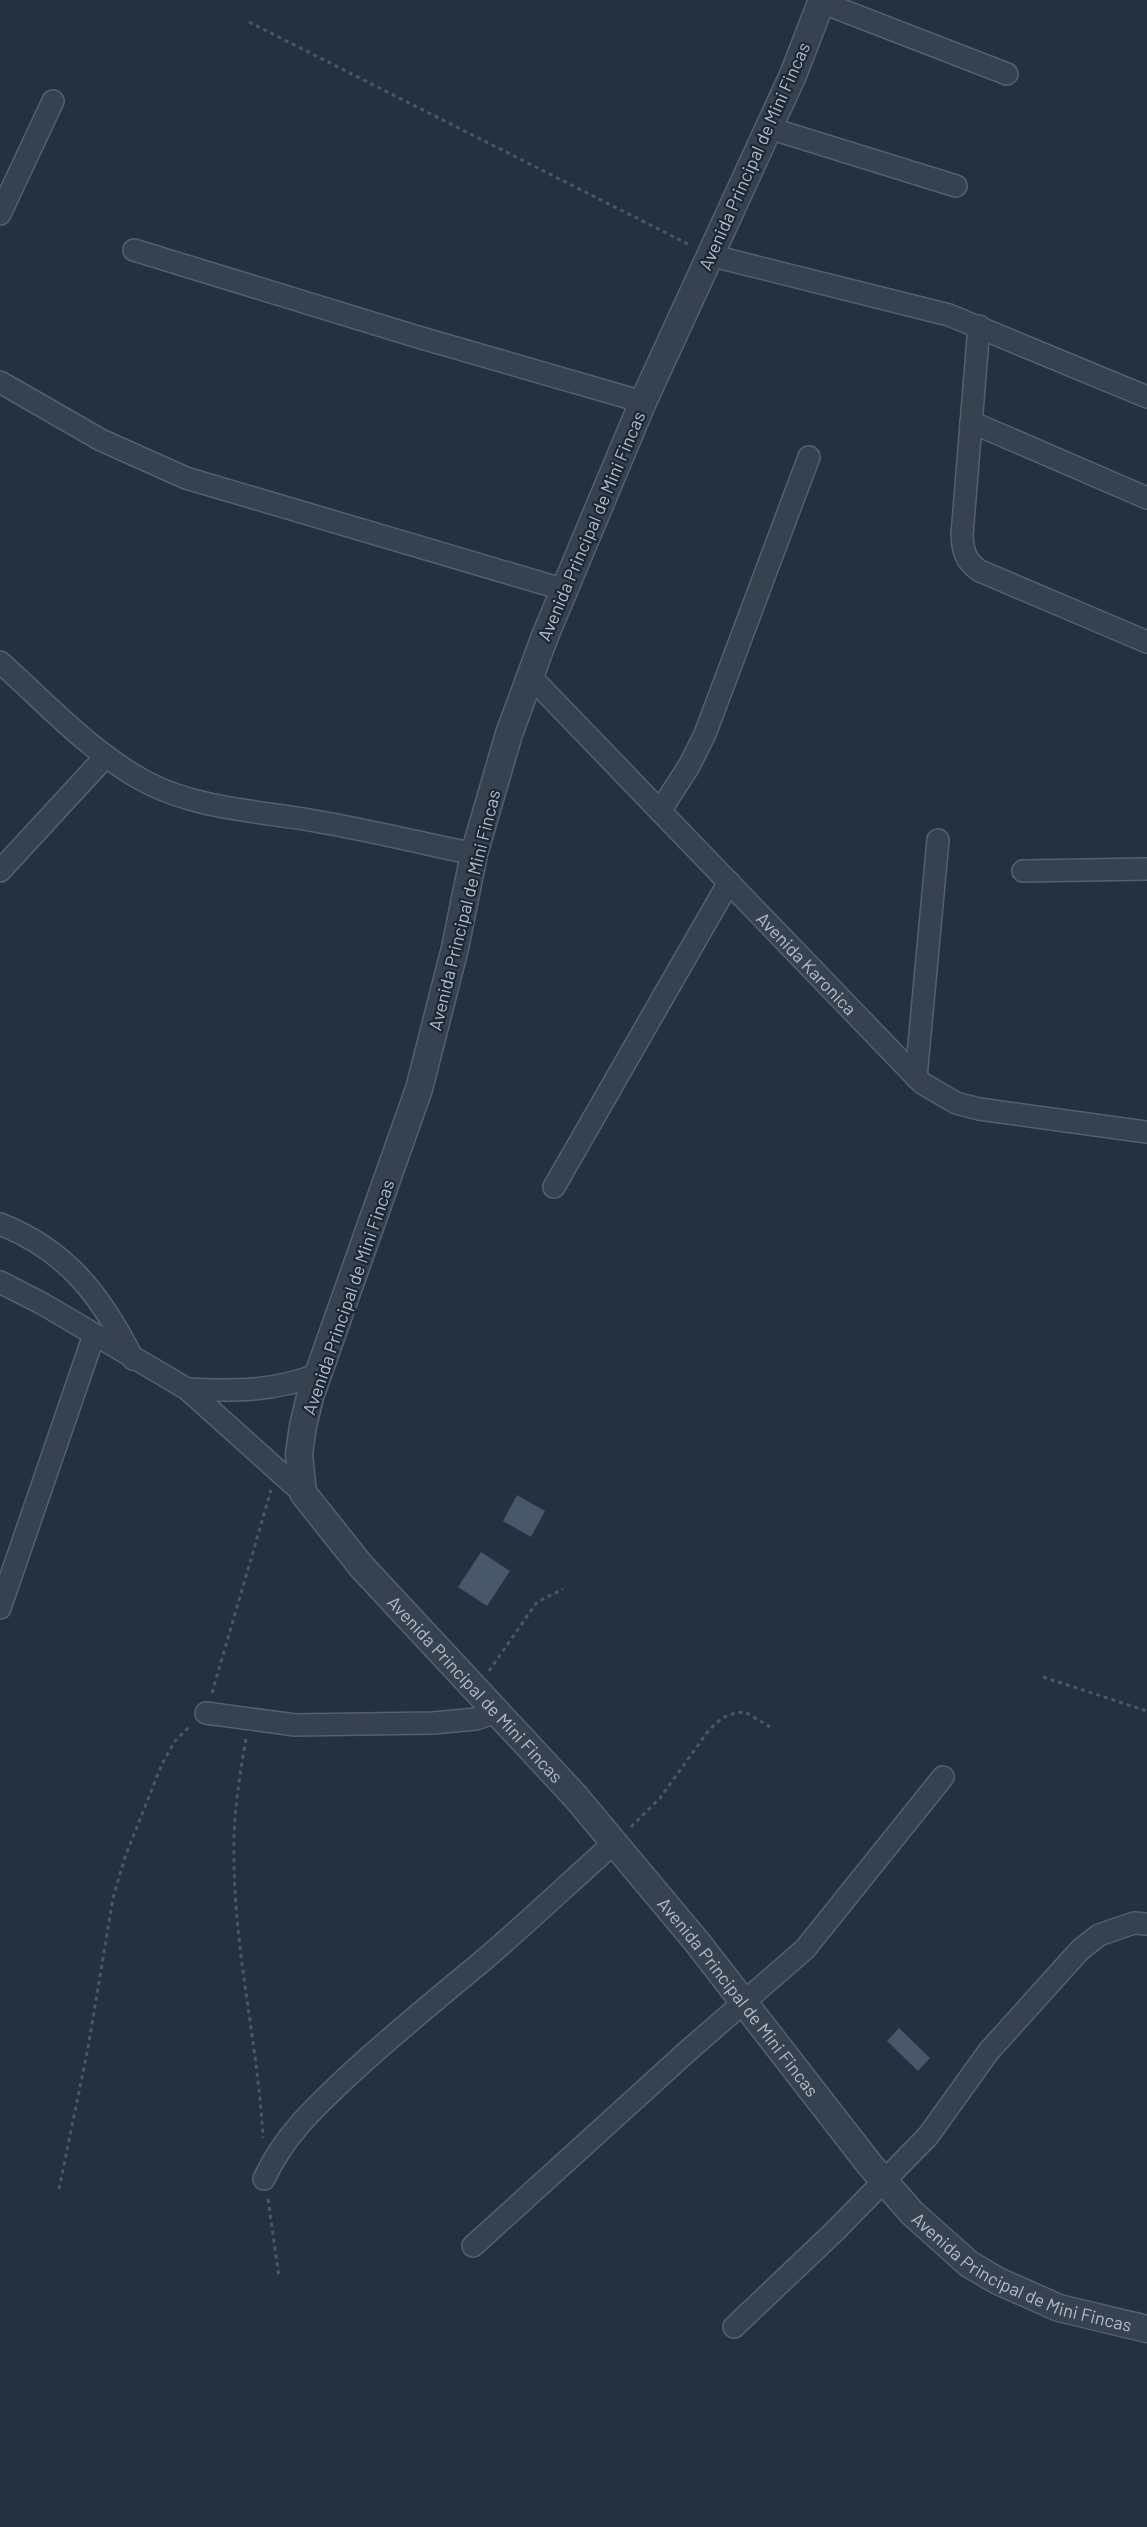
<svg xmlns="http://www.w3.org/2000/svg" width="1147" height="2527" viewBox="0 0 1147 2527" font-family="Barlow,sans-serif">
<rect width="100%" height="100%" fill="#233140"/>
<path fill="#48586a" d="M517,1495L545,1511L531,1537L503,1521Z
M481,1552L510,1571L487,1606L458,1587Z
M899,2028L930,2058L918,2071L887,2041Z"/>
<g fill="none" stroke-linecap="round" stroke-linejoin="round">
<defs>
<g id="minor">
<path d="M821,2L1007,74"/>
<path d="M769,128L956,186"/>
<path d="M0,214L53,101"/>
<path d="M134,250L418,337L643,402"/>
<path d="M709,255L949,315L1147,397"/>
<path d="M979,326L962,535C963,551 965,561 980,571L1147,642"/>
<path d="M0,382L101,440L186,478L562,589"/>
<path d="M971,422L1147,498"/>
<path d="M0,662C46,703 91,753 146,782C197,809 259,811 315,821C368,830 421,843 474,854"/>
<path id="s1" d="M530,676L922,1083L956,1103L979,1109L1147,1132"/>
<path d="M660,811L689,766L705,734L809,457"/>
<path d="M0,871L106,756"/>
<path d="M1023,871L1147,869"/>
<path d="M916,1077L938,840"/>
<path d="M554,1187L729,882"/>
<path d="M0,1224C67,1250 102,1297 133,1359"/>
<path d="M0,1282L43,1304L187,1389L303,1493"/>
<path d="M187,1389C232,1391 275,1392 318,1374"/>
<path d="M0,1608L94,1335"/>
<path d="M206,1713L295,1725L433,1723L476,1719L496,1712"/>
<path d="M264,2179C283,2137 314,2108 347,2077C389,2038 434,2001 479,1964C525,1925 569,1883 614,1843"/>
<path d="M473,2246L690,2049L805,1949L943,1777"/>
<path d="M734,2327L835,2231L928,2136L989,2051L1080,1950L1099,1935L1134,1923L1147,1924"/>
</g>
<g id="tertiary">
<path id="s2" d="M822,0L793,75L643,402L545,636L509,734L474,854L455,948L419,1089L310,1397L303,1426L299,1454L303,1493L361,1566L575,1796L697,1942L870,2165L912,2213L969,2264L998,2281L1059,2308L1147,2329"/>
</g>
</defs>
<use href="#minor" stroke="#55606e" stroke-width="24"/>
<use href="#tertiary" stroke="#55606e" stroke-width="29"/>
<path stroke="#435c5e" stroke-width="3" stroke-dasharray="4 4" stroke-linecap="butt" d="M249,22L690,245
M489,1671L537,1602L563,1589
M1043,1677L1147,1711
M212,1693L271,1490
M246,1739C239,1779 233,1817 234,1857C234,1950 258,2044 263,2138
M631,1827L660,1798L709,1730L722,1718L735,1713L745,1712L770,1727
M59,2189L88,2048L113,1898L125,1857L162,1764L175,1741L190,1726
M268,2199L279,2277"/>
<use href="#minor" stroke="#374250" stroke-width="21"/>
<use href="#tertiary" stroke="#374250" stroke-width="26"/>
</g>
<g text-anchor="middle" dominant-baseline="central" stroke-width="4.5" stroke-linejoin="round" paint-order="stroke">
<g font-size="18" fill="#b3bdcb" stroke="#1c2735">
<text transform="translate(754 156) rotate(-66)">Avenida Principal de Mini Fincas</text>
<text transform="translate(591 526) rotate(-67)">Avenida Principal de Mini Fincas</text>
<text transform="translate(464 910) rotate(-76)">Avenida Principal de Mini Fincas</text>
<text stroke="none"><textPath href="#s1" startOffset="399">Avenida Karonica</textPath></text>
<text transform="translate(348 1297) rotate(-71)">Avenida Principal de Mini Fincas</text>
<text stroke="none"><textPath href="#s2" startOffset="1850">Avenida Principal de Mini Fincas</textPath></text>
<text stroke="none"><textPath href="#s2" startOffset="2255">Avenida Principal de Mini Fincas</textPath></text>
<text stroke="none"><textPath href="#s2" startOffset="2660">Avenida Principal de Mini Fincas</textPath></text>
</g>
</g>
</svg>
